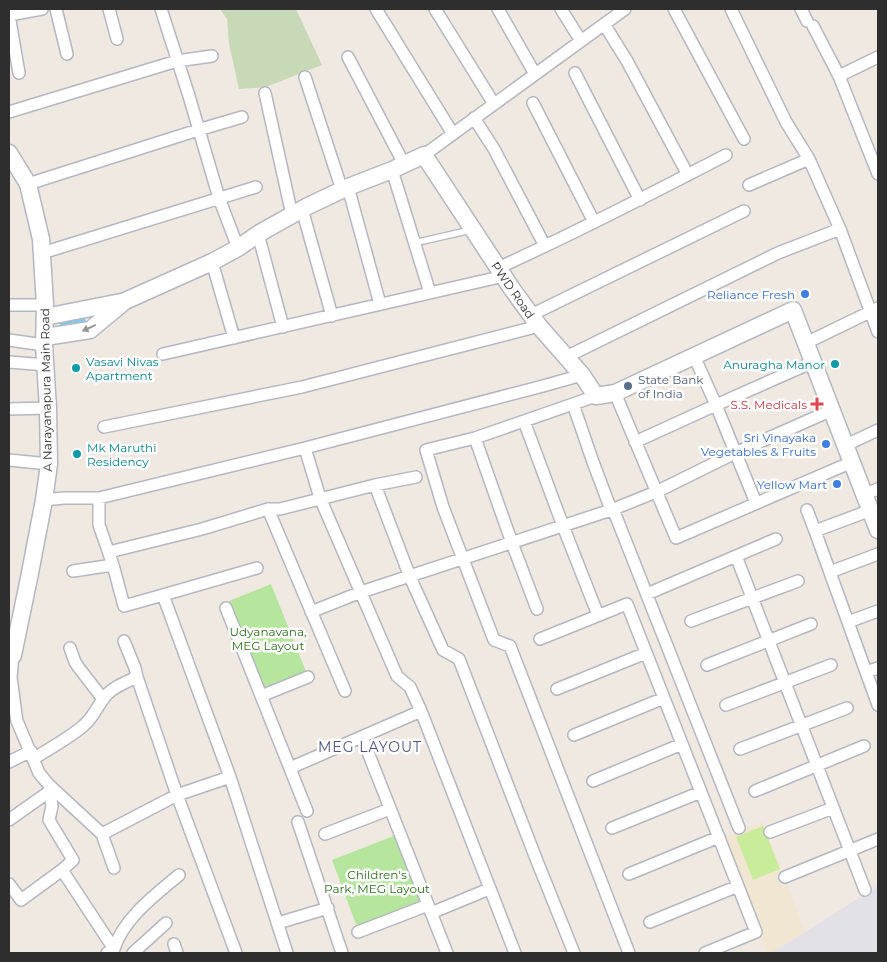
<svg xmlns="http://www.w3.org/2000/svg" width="887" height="962" viewBox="0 0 887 962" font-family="Montserrat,sans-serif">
<rect width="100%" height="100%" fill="#efe9e1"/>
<path fill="#e3e1e8" d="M878,886V953H771L805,932Z"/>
<path fill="#f0e6d1" d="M763,822L805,932L771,953H767L722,838Z"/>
<path fill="#b6e59e" d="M271,584L307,674L265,691L229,601Z
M396,835L422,902L357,927L332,860Z"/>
<path fill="#c8d9b8" d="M220,9H296L322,65L266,87L239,89L229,44L227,19Z"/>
<path fill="#c9ec9a" d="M763,826L780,869L753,880L736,837Z"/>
<path fill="#75cff0" d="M83,311L87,326L60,328V318Z"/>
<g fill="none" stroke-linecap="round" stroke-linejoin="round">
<defs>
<path id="lane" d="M414,243L471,230"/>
<path id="street" d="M56,9L67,54
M109,9L117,39
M161,9L189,96L219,198L238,248
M376,9L453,134
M435,9L494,104
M498,9L535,74
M561,9L581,41
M674,9L744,139
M731,9L786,122L809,159L840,229L878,332
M801,9L807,21
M9,15L19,73
M9,15L42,9
M604,24L627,61L688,175
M813,26L839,76L878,174
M348,57L404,164
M575,73L640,200
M839,76L878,57
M305,77L342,190
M265,93L292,215
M533,103L594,222
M9,112L177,61L212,56
M474,118L494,149L545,246
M424,155L625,9
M392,170L430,293
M28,184L198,130L242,117
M749,185L809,159
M348,187L380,304
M302,209L332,316
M258,234L283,327
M42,253L256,187
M212,262L234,338
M498,268C575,233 651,194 726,155
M9,305H45
M531,315L744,211
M9,340L44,345
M806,343L878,308
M163,354L504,276
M694,356L716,405L756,503
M566,357L778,253L840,229
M9,362L46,365
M615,393L676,538L852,462
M596,396L475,438L426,450L443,507L494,640L510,646L629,953
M573,404L593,462L611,510
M9,409L48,408
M524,421L563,526L598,615
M104,427L302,387L539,326
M475,438L512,543L537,609
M635,442L716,405L813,362
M846,445L878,430
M305,448L320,498L397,676L410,687L421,711L515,953
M9,460L49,464
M375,485L410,577L443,650L459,659L535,856L574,953
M865,494L878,489
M99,498V525L113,565L124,606L163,595L257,568
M44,500L64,498H99L305,448L543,386L582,375
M268,509L345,691
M613,509L739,828
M807,510L815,531
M871,510L815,531L878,705
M109,552L202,529L268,509H280L375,485L416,477
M736,556L865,890
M73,571L113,565
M830,572L878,554
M647,594L776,539
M163,595L230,777L287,953
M226,608L307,811
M311,612L361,592L611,510L656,492L735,453L832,410
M691,621L798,581
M848,622L878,611
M540,639L627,604L756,932L705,953
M124,641L135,668L137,677
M70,648L75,662L79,668L103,699
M13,655L11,677L16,715L17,721L39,773L49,785L102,834L177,795L230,777
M707,665L811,624
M866,672L878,668
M557,689L646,653
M261,696L308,677
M726,705L831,665
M574,735L664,698
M362,737L447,953
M740,749L847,708
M33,759C50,748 68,739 83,726C94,717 96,708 104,698C111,688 126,682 137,677L177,795L236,953
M9,762L31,751
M290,768L421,711
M593,781L682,744
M49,785L52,806L49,820L73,860L62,870
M755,791L864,746
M9,820L50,791
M298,822L342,953
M612,828L701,792
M770,832L833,808
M102,834L114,868
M325,834L390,809
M629,874L719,837
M785,877L878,839
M9,884L21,900L62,870L114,949
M431,913L489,889
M650,922L738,886
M278,923L328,908
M358,932L428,905
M174,944L177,953
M107,953L114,949C123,919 155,895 179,875
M133,953L166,923"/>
<path id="secondary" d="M9,153L28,184L41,239L45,305L44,345L48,408L49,464L44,500L29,578L13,655L9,657
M45,317L121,302
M45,337L90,330L125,301L212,262L238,248L258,234L308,206L348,187L392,170L424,155L512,289L539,326L582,375L596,396L615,393L793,310L878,530"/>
</defs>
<use href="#lane" stroke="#b4b7c1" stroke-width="8"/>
<use href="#street" stroke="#b4b7c1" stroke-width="14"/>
<use href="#secondary" stroke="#b4b7c1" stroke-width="19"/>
<use href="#lane" stroke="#fff" stroke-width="5.5"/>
<use href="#street" stroke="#fff" stroke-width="11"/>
<use href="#secondary" stroke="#fff" stroke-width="16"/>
</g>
<defs><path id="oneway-solid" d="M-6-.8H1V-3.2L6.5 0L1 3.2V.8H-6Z" transform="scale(1.25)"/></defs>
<use fill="#969696" href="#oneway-solid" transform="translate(89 328) rotate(156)"/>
<g fill="#3f7fe0" stroke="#fff" stroke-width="2">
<circle cx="805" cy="294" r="5"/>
<circle cx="826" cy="444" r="5"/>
<circle cx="837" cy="484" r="5"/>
</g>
<g fill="#0f9aa8" stroke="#fff" stroke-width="2">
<circle cx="835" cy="364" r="5"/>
<circle cx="76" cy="368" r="5"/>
<circle cx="77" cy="454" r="5"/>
</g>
<circle fill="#5c6f8a" stroke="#fff" stroke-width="2" cx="628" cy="386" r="5"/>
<path fill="#e0444e" stroke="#fff" stroke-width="2" d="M814.5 396.5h5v5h5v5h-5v5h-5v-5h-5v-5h5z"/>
<g text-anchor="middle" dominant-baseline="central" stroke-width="5" stroke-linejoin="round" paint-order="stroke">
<g font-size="12" fill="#2e2e2e" stroke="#fff">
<text transform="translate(513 290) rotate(55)">PWD Road</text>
<text transform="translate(46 390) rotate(-91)">A Narayanapura Main Road</text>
</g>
<g font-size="12" fill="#366cbe" stroke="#fff" text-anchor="end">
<text x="795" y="294">Reliance Fresh</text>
<text x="816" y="437">Sri Vinayaka<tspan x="816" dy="14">Vegetables &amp; Fruits</tspan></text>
<text x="827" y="484">Yellow Mart</text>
</g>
<g font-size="12" fill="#0d838f" stroke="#fff" text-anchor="start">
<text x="86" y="361">Vasavi Nivas<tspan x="86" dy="14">Apartment</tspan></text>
<text x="825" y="364" text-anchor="end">Anuragha Manor</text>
<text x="87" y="447">Mk Maruthi<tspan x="87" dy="14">Residency</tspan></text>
</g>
<g font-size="12" fill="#4e5e75" stroke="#fff" text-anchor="start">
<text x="638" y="379">State Bank<tspan x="638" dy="14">of India</tspan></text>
</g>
<g font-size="12" fill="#be3a42" stroke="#fff" text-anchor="end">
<text x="807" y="404">S.S. Medicals</text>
</g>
<g font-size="12" fill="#2c6e1b" stroke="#fff">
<text x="268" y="631">Udyanavana,<tspan x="268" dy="14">MEG Layout</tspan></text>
<text x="377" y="874">Children's<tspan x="377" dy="14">Park, MEG Layout</tspan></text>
</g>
<g font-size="14" letter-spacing="1" fill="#4d5680" stroke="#fff">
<text x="370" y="747">MEG LAYOUT</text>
</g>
</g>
<rect width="887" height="962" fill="none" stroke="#2e2e2e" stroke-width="20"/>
</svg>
